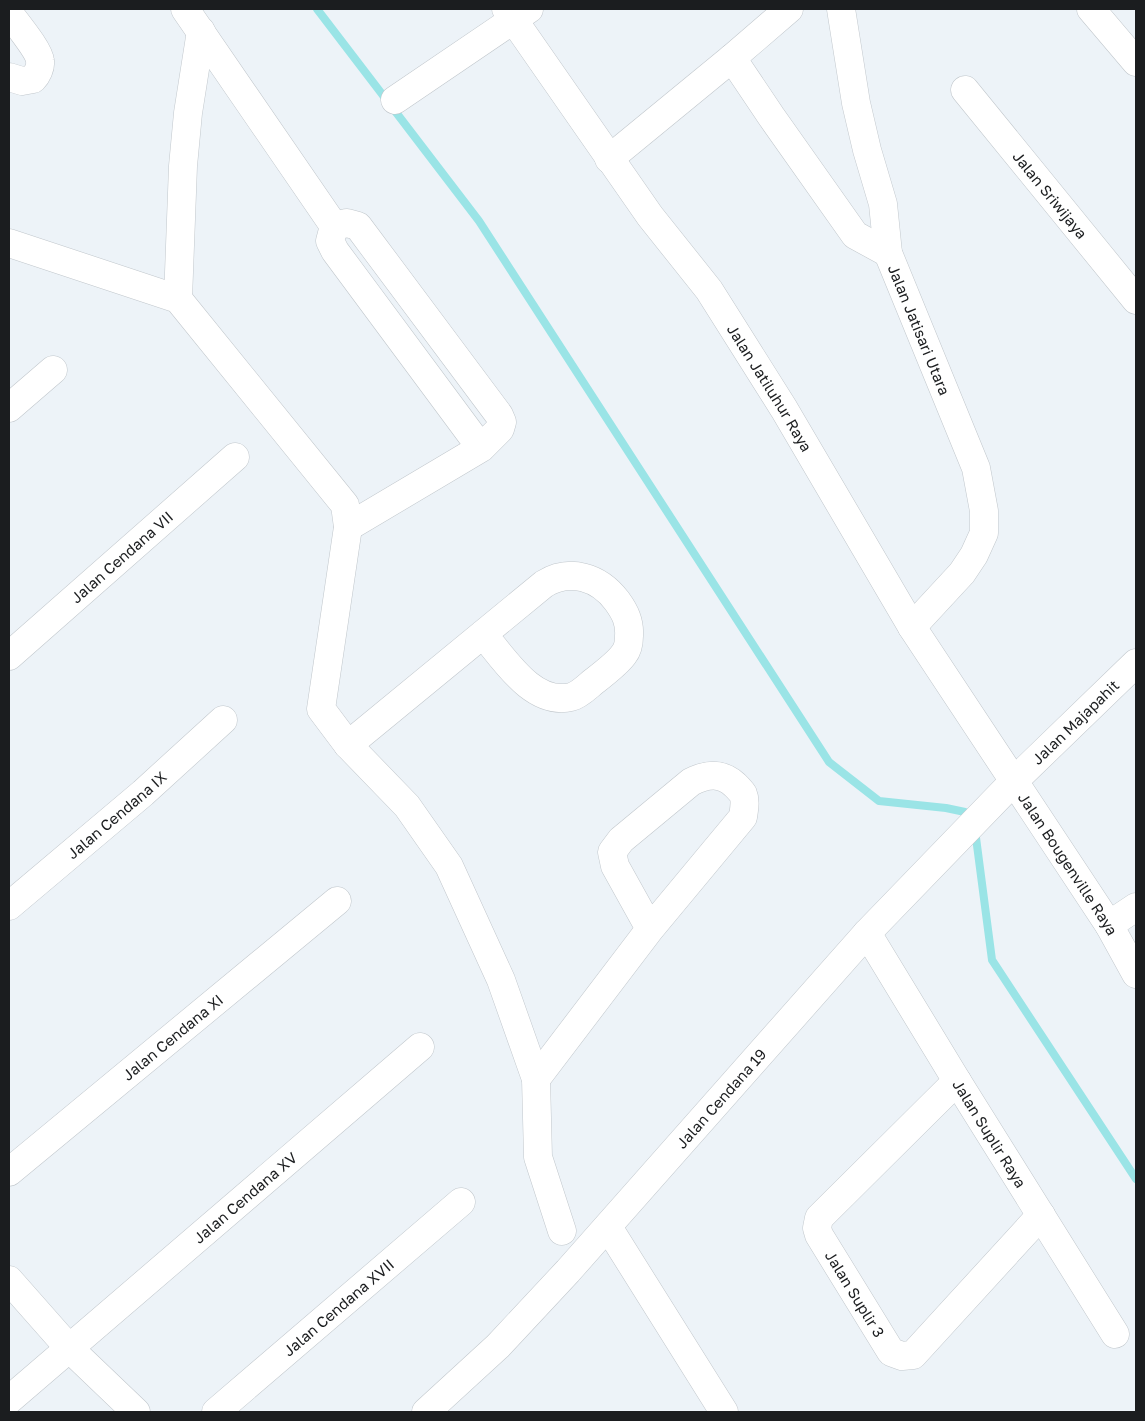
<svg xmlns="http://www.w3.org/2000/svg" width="1145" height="1421" viewBox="0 0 1145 1421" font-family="'Golos Text',sans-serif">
<rect width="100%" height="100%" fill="#edf3f8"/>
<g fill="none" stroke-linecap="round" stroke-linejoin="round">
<path stroke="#9ae4e6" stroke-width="8" d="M317,9L479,221L829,762L879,801L946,808L965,812L971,819
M975,830L992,960L1136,1179"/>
<defs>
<g id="street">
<path d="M185,9L334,226"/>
<path d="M789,9L732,58L771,116L855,235L888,253"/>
<path id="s1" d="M841,9L856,103L867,150L883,204L888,253L976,468L984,511V533L974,555L962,573L912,627"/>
<path d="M1091,9L1136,62"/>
<path d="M9,13C16,23 39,50 40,61C41,67 37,75 33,79L22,81L9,77"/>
<path id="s2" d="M965,90L1136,300"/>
<path d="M395,100L529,9"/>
<path d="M609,159L732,58"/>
<path d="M9,243L178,299L345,505L348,527L321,709L348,745L407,806L449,866L501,980L536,1079L538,1157L562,1231"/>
<path d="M178,299L183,166L188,113L201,31"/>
<path d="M9,408L53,370"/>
<path d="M348,527L481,448L500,429L502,422L499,415L358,226L347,223L334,226L330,241L335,251L481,448"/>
<path id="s3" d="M9,656L235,457"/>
<path d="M348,745L544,584C570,568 599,577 617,601C625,612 630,622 629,636C629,642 628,649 624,654C618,663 602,675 593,682C587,687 579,695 571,697C533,706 505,660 483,634"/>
<path id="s4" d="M9,906L143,793L223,720"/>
<path d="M1109,925L1136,907"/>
<path id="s5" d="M867,933L957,1081L1115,1334"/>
<path d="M536,1079L650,929L743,817C744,810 746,801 743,794C741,791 737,787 735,785C721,772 707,774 691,782L621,840L612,852L615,866L650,929"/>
<path id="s6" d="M957,1081L819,1218L817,1228L819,1235L891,1352L902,1356L913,1355L1041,1215"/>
<path id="s7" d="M9,1172L337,901"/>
<path d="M608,1227L724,1412"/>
<path d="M9,1280L69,1348L136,1412"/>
<path id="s8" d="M9,1400L420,1047"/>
<path id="s9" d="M216,1412L461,1202"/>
<path id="s10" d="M426,1412L498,1346L568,1271L867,933L1014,781"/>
</g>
<g id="secondary">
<path id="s11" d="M506,9L650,216L709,290L784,409L912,627L1109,925L1136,974"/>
<path id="s12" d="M1014,781L1136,663"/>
</g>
</defs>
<use href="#street" stroke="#c1c7cc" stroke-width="29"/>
<use href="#secondary" stroke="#c1c7cc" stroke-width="29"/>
<use href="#street" stroke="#fff" stroke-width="28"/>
<use href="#secondary" stroke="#fff" stroke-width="28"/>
</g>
<g text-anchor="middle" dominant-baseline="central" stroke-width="4.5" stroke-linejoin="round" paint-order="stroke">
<g font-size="15" fill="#1b1d1f" stroke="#fff">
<text stroke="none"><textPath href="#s2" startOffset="135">Jalan Sriwijaya</textPath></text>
<text stroke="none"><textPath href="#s1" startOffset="332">Jalan Jatisari Utara</textPath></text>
<text stroke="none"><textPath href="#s11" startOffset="462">Jalan Jatiluhur Raya</textPath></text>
<text stroke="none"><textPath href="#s3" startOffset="150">Jalan Cendana VII</textPath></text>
<text stroke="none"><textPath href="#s12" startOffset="85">Jalan Majapahit</textPath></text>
<text stroke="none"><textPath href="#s4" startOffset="141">Jalan Cendana IX</textPath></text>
<text stroke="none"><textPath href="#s11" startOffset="1024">Jalan Bougenville Raya</textPath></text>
<text stroke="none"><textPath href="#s7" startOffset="212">Jalan Cendana XI</textPath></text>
<text stroke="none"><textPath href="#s10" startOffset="431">Jalan Cendana 19</textPath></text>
<text stroke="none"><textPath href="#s5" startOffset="235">Jalan Suplir Raya</textPath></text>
<text stroke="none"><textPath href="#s8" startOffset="311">Jalan Cendana XV</textPath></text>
<text stroke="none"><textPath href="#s6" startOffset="281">Jalan Suplir 3</textPath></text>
<text stroke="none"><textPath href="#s9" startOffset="161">Jalan Cendana XVII</textPath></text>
</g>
</g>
<rect width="1145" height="1421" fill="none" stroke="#1b1d1f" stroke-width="20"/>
</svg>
